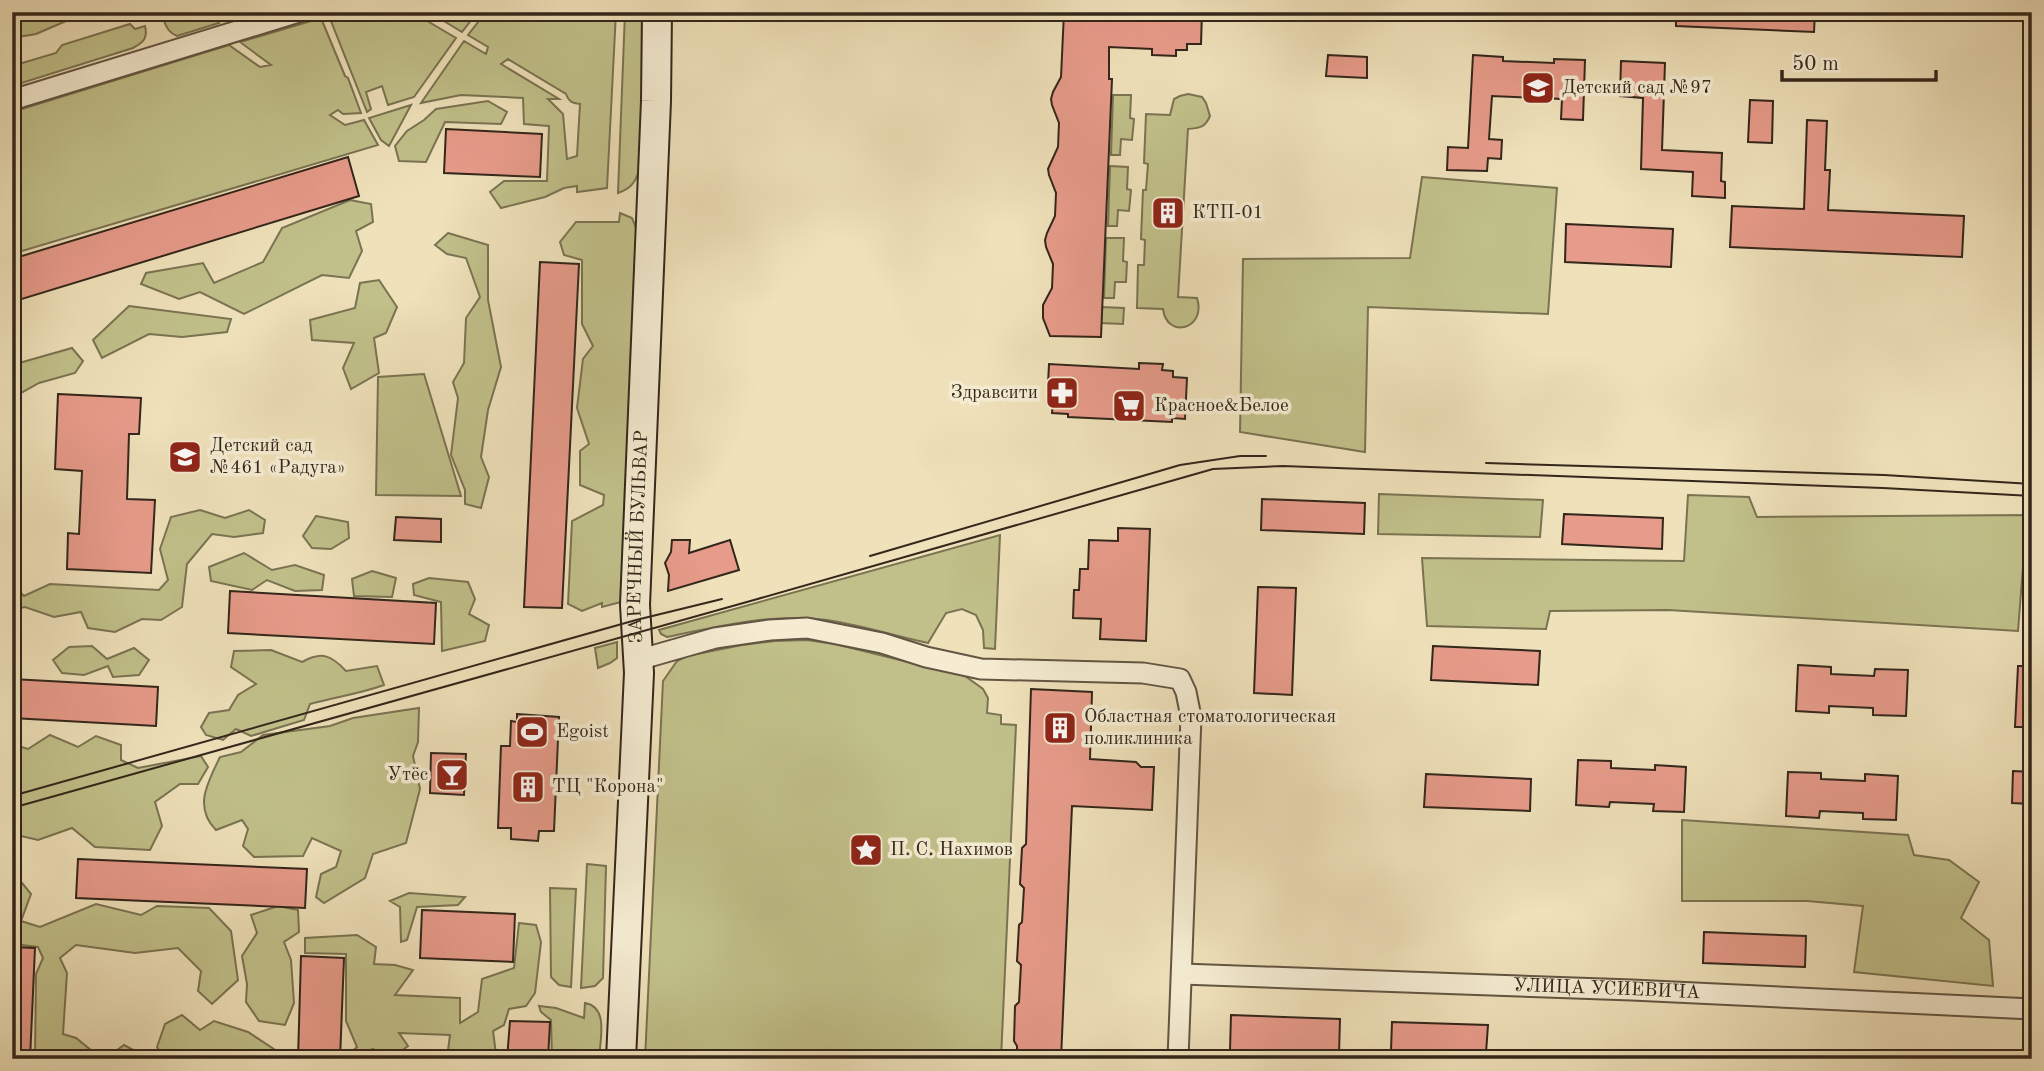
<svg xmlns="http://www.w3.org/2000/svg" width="2044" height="1071" viewBox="0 0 2044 1071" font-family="'Old Standard TT',serif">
<rect width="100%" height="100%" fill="#efe1ba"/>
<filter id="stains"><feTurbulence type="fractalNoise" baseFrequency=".00286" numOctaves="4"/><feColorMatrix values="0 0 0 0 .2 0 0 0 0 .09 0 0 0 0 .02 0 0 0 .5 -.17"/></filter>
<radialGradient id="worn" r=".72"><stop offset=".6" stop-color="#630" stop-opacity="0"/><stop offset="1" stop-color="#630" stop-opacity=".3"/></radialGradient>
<path fill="#c1c08a" stroke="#7a7352" stroke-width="2" fill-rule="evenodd" d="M12,12H87L36,34L12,38Z
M164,12H209L219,23L177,36C169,33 167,28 163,19L167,18Z
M340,12H412L456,38L414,97L388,105L382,86L366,92L371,109L367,112L329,16Z
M429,12H480L476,14L462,32Z
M486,12H616L607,188L577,192V186L564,188L545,197L501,208L490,192L504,181H547L549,126L524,124L523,98L461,95L421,103L464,41L486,54L488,47L468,35ZM508,59L566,94C569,102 572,103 580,104L577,156L567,159L563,114L548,99H559L501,64Z
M625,12H645L639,171C635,183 630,189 618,193Z
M321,18L345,76L348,78L361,113L343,114L338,110L330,115L345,125L364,120L378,145L12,254V112L229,45L260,67L271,65L240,42Z
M130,24L135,29L145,26C148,38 144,42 133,48L12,86V66L56,53L62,45Z
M1188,94L1202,97L1206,103L1210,116C1205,128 1199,128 1188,129L1178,297L1197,298C1207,329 1167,340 1163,309L1137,308L1138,265H1144L1145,240L1141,239L1143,190H1146L1148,164L1144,163L1146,114L1170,115L1174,99L1180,96Z
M1113,95H1131L1130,118L1134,119L1132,140L1121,139L1120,155H1111Z
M488,101L507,112L501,124L445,122L426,162L399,161L395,146L407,131L424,120L436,109Z
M411,105L389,146L381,140L369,118Z
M1110,166L1128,167L1127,189L1131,190L1129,211L1118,210L1117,226H1108Z
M1422,177L1557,188L1548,314L1368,307L1365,452L1240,432L1243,259L1410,258Z
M350,200L371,204L373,222L356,231L362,251L349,278L322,275L244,314L200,292L179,299L141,284L146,273L203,263L214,283L263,262L282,228Z
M620,213L632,218L637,230L621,602L602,607V603L582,611L568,604L572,521L603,505L604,495L580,485V451L589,444L577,408L583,359L593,346L582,324V260L564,255L560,242L576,222H619Z
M448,233L488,245V300L501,367L488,410L481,457L489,477L481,508L465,504V490L451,455L458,398L453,382L464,363L466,318L480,297L466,258L447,254L435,245Z
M1106,238H1124L1123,261L1127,262L1126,282H1115L1114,298H1104Z
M379,280L397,307L386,333L374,338L379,373L351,389L343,368L354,343L312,340L310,320L355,308L360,283Z
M129,306L231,319L227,332L182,337L149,334L102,358L93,340Z
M1100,307L1124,308L1123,324L1100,323Z
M72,348L83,361L75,373L39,383L12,398V365Z
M424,374L461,496L376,495L378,377Z
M1379,494L1543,500L1540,537L1378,534Z
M1688,495L1749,497L1757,517L2027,515L2018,631L1668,610L1550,611L1546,629L1427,626L1422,558L1684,561Z
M200,510L225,518L249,510L265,520L263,533L234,537L212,534L187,564L182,607L161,620L142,619L115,632L88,628L81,612L54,617L25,607L12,610V584L24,596L50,584L159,590L168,580L160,549L171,517Z
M316,516L348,522L349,538L331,549L312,548L303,536Z
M1000,535L995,649L984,648L983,630L976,615L962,609L946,613L928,643C895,636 861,625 827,620C772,613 720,626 667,637L661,634L659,630Z
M244,553L272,570L295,565L324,575L322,590L295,591L267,580L252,590L211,581L209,567Z
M372,571L396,578L392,597L354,596L352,579Z
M429,578L468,582L475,599L469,614L489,625L485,641L442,651L441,602L414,595L413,584Z
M807,640L835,644L965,676L983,689L988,698L987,713L1001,715V724L1016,725L1001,1059H645L663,681L677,661L687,656L742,645L775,641Z
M617,642V658L610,663L598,668L595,648Z
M92,646L107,659L134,648L149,660L139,675L113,677L108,666L84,675L62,673L53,660L69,647Z
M271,650L302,662C322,651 331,655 346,671L377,666L384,685C359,694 335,697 310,704L304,720L251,736L236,729L223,740L206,735L201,727L209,713L229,710L238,695L256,684L231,667L234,651Z
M419,708L418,742L413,756L420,789L406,843L373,854L365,878L324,903L316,897L321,874L336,867L341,851L312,838L303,856L254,857L243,846L248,829L242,820L216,830C193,807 208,782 220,757L241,752L263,735L330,726L353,718Z
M50,735L78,747L96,736L121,745V760L138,768L201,756L208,767L198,784H180L155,802L162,826L150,850L95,847L72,828L38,840L12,834V744L28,749Z
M1682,820L1908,835L1914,855L1949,860L1979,882L1961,918L1989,940L1993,986L1854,972L1863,906L1807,901H1682Z
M587,864L606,866L603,978L595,986L581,988Z
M18,878L31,894L21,921L40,927L96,904L141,915L157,906L209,908L231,931L238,980L212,1004L198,991L201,971L178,948L135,953L76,945L60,958L67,973L63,1034L76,1038L102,1059H35L36,974L43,958L38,947L12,944V879Z
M550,888L576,889L571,987L559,985L551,977Z
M409,893L465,897L458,905L417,907L407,940L401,942L400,907L390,901Z
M278,906L298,910L299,932L284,942L291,960L294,1003L285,1025L259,1021L246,1002L247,984L242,956L257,933L251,915Z
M519,923L536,925L541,942L535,993L526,1006L509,1009L504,1025L493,1031L496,1054L494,1059H424L447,1058L450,1035L399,1033L408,1046L395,1056L372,1049L366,1059H344L357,1047L346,1021V954L305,953V938L357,935L376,947L374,964L395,965L413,970L395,995L460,998V1023L478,1012L482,979L514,968Z
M585,1003C609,1007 600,1040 599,1059H552L551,1020L541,1012L539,1006L556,1008L584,1018Z
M182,1015L200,1030L214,1021L248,1032L280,1053V1059H165L157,1047L165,1024Z
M124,1045L150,1059H105Z"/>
<path fill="#e79b8a" stroke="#33261b" stroke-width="2" d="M1064,12H1202L1201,44H1187V50H1176V56L1152,55V49L1109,47V79H1112L1101,337L1050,336L1043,318V305L1052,288L1053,264L1046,247L1045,240L1047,233L1055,216L1056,193L1049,175L1048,169L1058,147L1059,123L1052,105L1051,99L1053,92L1061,77Z
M1676,12H1815L1814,32L1676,26Z
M1328,55L1367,57V78L1326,76Z
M1473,55L1503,57V61L1554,63V59L1585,60L1583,120L1561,119L1562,99L1492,96L1489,139L1502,140L1501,159L1488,158L1487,171L1447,170L1448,147L1468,148Z
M1621,61L1665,63L1662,150L1722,153L1721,181L1725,182V198L1692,196L1693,172L1641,169L1643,98L1620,96Z
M1750,100L1773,101L1772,143L1748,142Z
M1807,120L1827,121L1825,170H1830L1828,210L1964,216L1962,257L1730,247L1732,206L1804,209Z
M446,129L542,134L540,177L444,173Z
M348,157L359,196L12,302V259Z
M1566,224L1673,229L1671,267L1565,262Z
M540,262L579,264L562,608L524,607Z
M1139,363L1163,364L1162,370L1173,371V377L1187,378L1185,419L1172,418V422L1068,417V414L1052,413L1053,404H1047L1049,364L1139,369Z
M58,394L141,398L139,434H129L127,499L155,500L151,573L67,569L68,533L79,534L82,471L55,469Z
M1262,499L1365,503L1364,534L1261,530Z
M1564,514L1663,518L1662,549L1562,544Z
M396,517L441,519V542L394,540Z
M1118,528L1150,529L1146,641L1100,639L1101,619L1073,618L1074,590H1079L1080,569H1088L1089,540L1118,541Z
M672,540H690L689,553L730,540L739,570L668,591L669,575L665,563L671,552Z
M1258,587L1296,588L1292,695L1254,693Z
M230,591L436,603L434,644L228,633Z
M1433,646L1540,651L1538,685L1431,680Z
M1798,665L1831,667V674L1874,676L1875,669L1908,670L1906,716L1873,715V708L1829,706V713L1796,711Z
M2018,666H2032V727H2015Z
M12,679L158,687L156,726L12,718Z
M1031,689L1092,692L1090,759L1136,762L1141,767H1154L1152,810L1072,806L1061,1059H1017V1046L1014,1041L1015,1006L1019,1002L1021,965L1017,961L1019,925L1022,922L1024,888L1020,884L1022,848L1026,844Z
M517,714L559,717L554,831H539L538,841L511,839V828H498L501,746H510L511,721L517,722Z
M431,753L466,754L464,795L430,793Z
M1578,760L1611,761V768L1655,770V765L1686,767L1684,812L1653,811L1654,804L1610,802L1609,807L1576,805Z
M2013,771L2032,772V804L2012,803Z
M1788,772L1821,773V779L1865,781V774L1898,776L1896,820L1863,819V813L1820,811L1819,818L1786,816Z
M1426,774L1531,779L1530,811L1424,807Z
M78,859L307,869L305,908L76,898Z
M422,910L515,914L513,962L420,958Z
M1704,932L1806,936L1805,967L1703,963Z
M12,947L35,948L30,1059H12Z
M301,956L344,958L340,1059H298Z
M1231,1015L1340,1019L1339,1054L1230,1050Z
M510,1021L550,1022L548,1059H507Z
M1392,1022L1488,1025L1486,1053L1391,1050Z"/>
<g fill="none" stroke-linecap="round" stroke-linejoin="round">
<defs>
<g id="street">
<path d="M12,100L299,12"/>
<path d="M638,660L715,638L770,630L807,628L882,643L926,657L981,669L1143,673L1180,679L1186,692L1191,717L1178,1059"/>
<path id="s1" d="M1182,974L1632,990L2032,1009"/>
</g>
<g id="secondary">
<path id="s2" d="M621,1059L639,673L635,605L656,101L657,12"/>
</g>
</defs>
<use href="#street" stroke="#625543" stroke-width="23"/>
<use href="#secondary" stroke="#33261b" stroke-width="32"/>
<use href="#street" stroke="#f5ecd2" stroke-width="19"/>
<use href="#secondary" stroke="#f5ecd2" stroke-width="28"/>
<path stroke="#33261b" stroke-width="2" d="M1486,463L1884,475L2032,484
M870,556L1180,465L1240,456H1266
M12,796L636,620L722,599
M12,808L754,600L1213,469L1283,466L1883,488L2032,496"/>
</g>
<defs>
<symbol id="school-square" viewBox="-11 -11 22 22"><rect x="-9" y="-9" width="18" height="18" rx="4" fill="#8f2418" stroke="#f5ecd2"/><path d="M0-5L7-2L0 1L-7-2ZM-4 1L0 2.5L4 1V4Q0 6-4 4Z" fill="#fff"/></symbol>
<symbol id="building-square" viewBox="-11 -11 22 22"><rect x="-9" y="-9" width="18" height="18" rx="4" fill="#8f2418" stroke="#f5ecd2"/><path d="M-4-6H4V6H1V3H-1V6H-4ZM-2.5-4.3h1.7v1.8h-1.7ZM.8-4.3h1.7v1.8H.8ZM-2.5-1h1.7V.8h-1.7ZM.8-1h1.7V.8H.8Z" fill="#fff"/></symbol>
<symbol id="pharmacy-square" viewBox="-11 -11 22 22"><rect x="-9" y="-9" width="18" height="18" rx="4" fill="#8f2418" stroke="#f5ecd2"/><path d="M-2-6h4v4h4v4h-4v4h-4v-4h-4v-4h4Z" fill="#fff"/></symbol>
<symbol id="supermarket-square" viewBox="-11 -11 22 22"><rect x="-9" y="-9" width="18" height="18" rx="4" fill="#8f2418" stroke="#f5ecd2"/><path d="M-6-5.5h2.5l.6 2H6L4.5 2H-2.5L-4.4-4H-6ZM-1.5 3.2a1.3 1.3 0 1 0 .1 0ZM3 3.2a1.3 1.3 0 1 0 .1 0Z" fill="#fff"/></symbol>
<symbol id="stadium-square" viewBox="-11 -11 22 22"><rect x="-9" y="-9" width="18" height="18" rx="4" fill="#8f2418" stroke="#f5ecd2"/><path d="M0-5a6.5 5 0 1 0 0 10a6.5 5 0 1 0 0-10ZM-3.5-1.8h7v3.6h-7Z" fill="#fff"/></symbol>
<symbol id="bar-square" viewBox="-11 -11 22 22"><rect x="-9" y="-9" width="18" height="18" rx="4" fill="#8f2418" stroke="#f5ecd2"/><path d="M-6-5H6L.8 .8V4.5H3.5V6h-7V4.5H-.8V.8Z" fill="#fff"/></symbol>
<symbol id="sight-square" viewBox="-11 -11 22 22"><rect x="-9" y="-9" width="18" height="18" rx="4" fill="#8f2418" stroke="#f5ecd2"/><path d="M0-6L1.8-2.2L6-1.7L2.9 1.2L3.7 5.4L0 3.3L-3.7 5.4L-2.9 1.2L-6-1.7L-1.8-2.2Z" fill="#fff"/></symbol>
</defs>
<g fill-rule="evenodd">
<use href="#school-square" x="1519" y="69" width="38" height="38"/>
<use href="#building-square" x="1149" y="194" width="38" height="38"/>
<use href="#pharmacy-square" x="1043" y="374" width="38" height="38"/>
<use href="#supermarket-square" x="1110" y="387" width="38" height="38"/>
<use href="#school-square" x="166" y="438" width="38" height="38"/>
<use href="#building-square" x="1041" y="709" width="38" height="38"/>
<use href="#stadium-square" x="513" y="713" width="38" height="38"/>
<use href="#bar-square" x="433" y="756" width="38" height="38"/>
<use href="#building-square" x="509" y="768" width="38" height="38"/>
<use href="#sight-square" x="847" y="831" width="38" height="38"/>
</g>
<g text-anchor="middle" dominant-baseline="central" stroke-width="7" stroke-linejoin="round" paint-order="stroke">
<g font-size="19" fill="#33261b" stroke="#f5ecd2" text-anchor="start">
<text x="1562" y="88">Детский сад №97</text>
<text x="1192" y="213">КТП-01</text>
<text x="1038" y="393" text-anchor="end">Здравсити</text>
<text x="1154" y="406">Красное&amp;Белое</text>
<text x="210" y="446">Детский сад<tspan x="210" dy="22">№461 «Радуга»</tspan></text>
<text x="1084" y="717">Областная стоматологическая<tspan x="1084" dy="22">поликлиника</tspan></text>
<text x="556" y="732">Egoist</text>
<text x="428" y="775" text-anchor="end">Утёс</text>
<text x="552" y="787">ТЦ "Корона"</text>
<text x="890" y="850">П. С. Нахимов</text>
</g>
<g font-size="19" fill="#33261b" stroke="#f5ecd2">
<text stroke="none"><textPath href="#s2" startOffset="523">ЗАРЕЧНЫЙ БУЛЬВАР</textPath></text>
<text stroke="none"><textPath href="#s1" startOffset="425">УЛИЦА УСИЕВИЧА</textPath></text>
</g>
</g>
<rect width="2044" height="1071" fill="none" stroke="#efe1ba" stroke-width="42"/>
<rect x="14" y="14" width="2016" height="1043" fill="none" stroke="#33261b" stroke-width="3.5"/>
<rect x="21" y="21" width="2002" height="1029" fill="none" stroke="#33261b" stroke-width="2"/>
<path d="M1782 70v10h154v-10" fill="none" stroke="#33261b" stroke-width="3.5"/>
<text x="1792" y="70" font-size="21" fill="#33261b" stroke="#f5ecd2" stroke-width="5" paint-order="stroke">50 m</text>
<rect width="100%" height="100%" filter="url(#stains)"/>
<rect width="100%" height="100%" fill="url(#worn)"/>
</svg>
